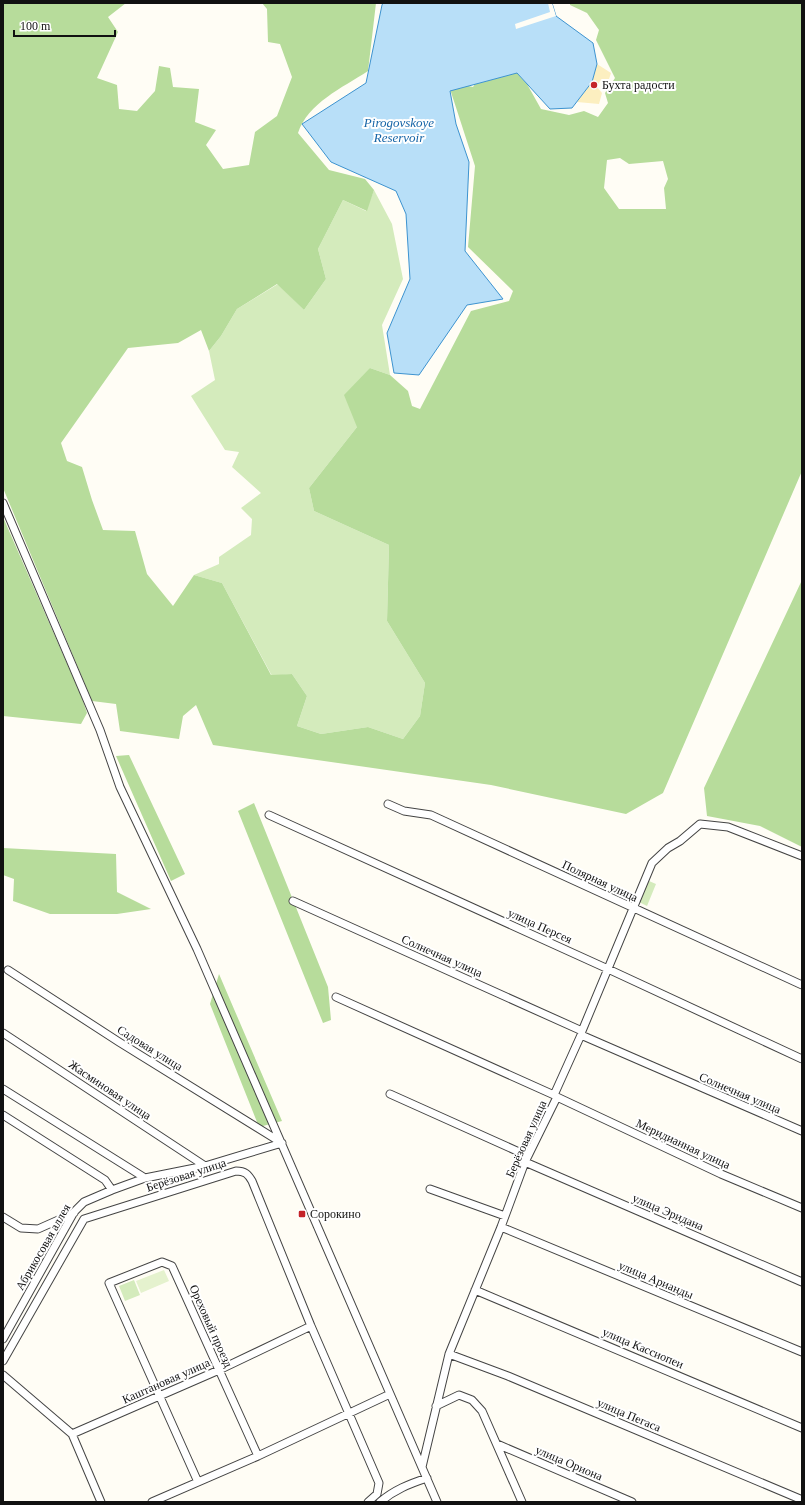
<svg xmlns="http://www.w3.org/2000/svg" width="805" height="1505" viewBox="0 0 805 1505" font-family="Georgia,serif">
<rect width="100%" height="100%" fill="#fffdf5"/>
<path fill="#d4ebbc" d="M374,190L392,224L403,279L382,325L390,375L370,368L357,427L309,488L314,511L389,545L387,621L425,683L420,716L403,739L368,727L321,734L297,726L307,696L292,674L272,676L222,583L194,575L219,564V557L251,535L252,519L241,508L261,493L232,467L239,452L225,450L191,396L215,380L209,351L221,336L237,309L278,284L304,310L326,279L318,249L343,200L366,211Z
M649,881L656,884L647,906L639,902Z
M134,1280L140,1295L125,1301L119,1286Z"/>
<path fill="#b7dc9b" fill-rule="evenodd" d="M3,3H126L108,17L118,32L97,78L117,85L119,109L137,111L155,91L159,66L170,68L173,87L199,89L195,122L216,130L206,145L223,169L249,165L255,132L277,116L292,77L280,44L268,42L267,9L262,3H376L368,71C342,88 308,103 298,133L329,170L365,179L374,190L367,211L343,200L318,249L326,279L304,310L277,284L237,309L221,336L209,351L201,330L178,343L128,348L61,443L67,461L82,467L92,500L103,530L135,531L147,574L173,606L194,575L222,583L271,675L292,674L307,696L297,726L321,734L368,727L403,739L420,716L425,683L387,621L389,545L314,511L309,488L357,427L344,395L370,368L390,375L408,391L412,406L420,409L471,311L509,301L513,291L468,247L475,166L450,89L451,82L473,87L480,76L515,71L527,84L541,109L569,115L584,111L598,117L608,103L605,93L615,78L596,40L599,30L587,13L570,5V3H802V471L663,793L626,814L491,785L213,745L196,705L183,716L179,739L120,731L116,704L92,701L3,488ZM620,158L629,164L663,161L668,179L664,188L666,209H619L604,188L607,160Z
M3,517L82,698L87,713L81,724L3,716Z
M802,580V847L760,826L707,816L704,788Z
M129,755L185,874L171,881L116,756Z
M254,803L328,987L331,1020L323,1023L238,811Z
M3,848L116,854L117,892L151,909L117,914H50L13,901L14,879L3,875Z
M219,974L282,1121L259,1127L210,1004Z"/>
<path fill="#fcefc0" d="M597,64L611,73L609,79L600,81L597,87L602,93L599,104L577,102L592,82Z"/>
<path fill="#e5f2ce" d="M164,1270L169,1281L141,1293L136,1281Z"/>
<path fill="#b8dff8" stroke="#3d93d0" d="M383,3H552L556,16L593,43L597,64L592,82L572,108L550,109L517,73L450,91L456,124L469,162L465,251L503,299L467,305L419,375L394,373L387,333L410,279L406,214L396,191L331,162L302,124L366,83L382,5Z"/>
<path fill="#fffdf5" d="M548,3H552L556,16L516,29L515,24L550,12Z"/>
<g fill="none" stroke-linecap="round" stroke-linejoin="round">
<defs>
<path id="minor" d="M3,503L100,730L120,787L197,949L437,1502
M388,804L404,811L431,815L802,985
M269,815L608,969L802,1059
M293,901L582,1031
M8,970L119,1042L282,1143
M336,997L554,1095
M3,1033L205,1166
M581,1035L802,1131
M3,1089L145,1178
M390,1094L528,1156
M557,1097L721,1174L802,1208
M3,1115L105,1180L112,1190
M525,1162L802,1282
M430,1189L505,1216
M3,1217L21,1228L38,1229L74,1213
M501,1227L802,1352
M475,1290L802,1428
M3,1339L74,1212L84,1202L112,1190L145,1178L205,1166L282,1143
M449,1354L508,1376L800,1499
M3,1361L84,1219L236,1171C245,1171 248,1174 252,1181L311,1326L379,1483L377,1494L368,1502
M3,1375L72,1434L101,1502
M436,1406L459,1395L472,1400L482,1411L522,1502
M72,1434L219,1370L311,1326
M497,1444L632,1502
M422,1467L449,1354L501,1227L525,1162L557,1097L554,1095L581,1035L582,1031L652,863L668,848L680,841L700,824L728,827L802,856
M198,1482L109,1283L162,1262L172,1266L258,1456
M152,1502L258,1456L390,1394
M380,1502C394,1490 409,1484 427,1478"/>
</defs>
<use href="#minor" stroke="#444" stroke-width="9"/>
<use href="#minor" stroke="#fff" stroke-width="7"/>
</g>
<g fill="#c52429" stroke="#fff" stroke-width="1.5">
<circle cx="594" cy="85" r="4"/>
<rect x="298" y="1210" width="8" height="8" rx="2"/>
</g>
<g text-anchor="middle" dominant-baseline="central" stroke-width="4" stroke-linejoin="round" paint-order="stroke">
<g font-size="12" fill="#111" stroke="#fff" text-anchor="start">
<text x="602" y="85">Бухта радости</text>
<text x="310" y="1214">Сорокино</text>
</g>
<g font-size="12" fill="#111" stroke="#fff">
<text transform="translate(600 881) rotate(25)">Полярная улица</text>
<text transform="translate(540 926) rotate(24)">улица Персея</text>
<text transform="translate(442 956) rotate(24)">Солнечная улица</text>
<text transform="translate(150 1048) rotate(32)">Садовая улица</text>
<text transform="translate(110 1090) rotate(34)">Жасминовая улица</text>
<text transform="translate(740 1093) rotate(23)">Солнечная улица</text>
<text transform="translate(526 1139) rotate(-66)">Берёзовая улица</text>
<text transform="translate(683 1144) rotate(25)">Меридианная улица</text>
<text transform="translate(186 1175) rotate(-18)">Берёзовая улица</text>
<text transform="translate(668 1212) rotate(23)">улица Эридана</text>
<text transform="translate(43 1247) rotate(-60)">Абрикосовая аллея</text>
<text transform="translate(656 1280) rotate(23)">улица Арианды</text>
<text transform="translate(211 1326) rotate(66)">Ореховый проезд</text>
<text transform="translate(643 1348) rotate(23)">улица Кассиопеи</text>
<text transform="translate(166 1381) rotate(-24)">Каштановая улица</text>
<text transform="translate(629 1415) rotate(23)">улица Пегаса</text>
<text transform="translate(569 1463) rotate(23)">улица Ориона</text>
</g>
<g font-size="13" font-style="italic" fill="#1665a7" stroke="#fff">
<text x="399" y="122">Pirogovskoye<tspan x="399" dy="15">Reservoir</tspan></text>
</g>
</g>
<rect width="805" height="1505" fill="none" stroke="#111111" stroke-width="8"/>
<path d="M14 30v6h101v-6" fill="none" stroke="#111111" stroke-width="2"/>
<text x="20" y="30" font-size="12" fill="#111111" stroke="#ffffff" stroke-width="3" paint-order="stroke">100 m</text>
</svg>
